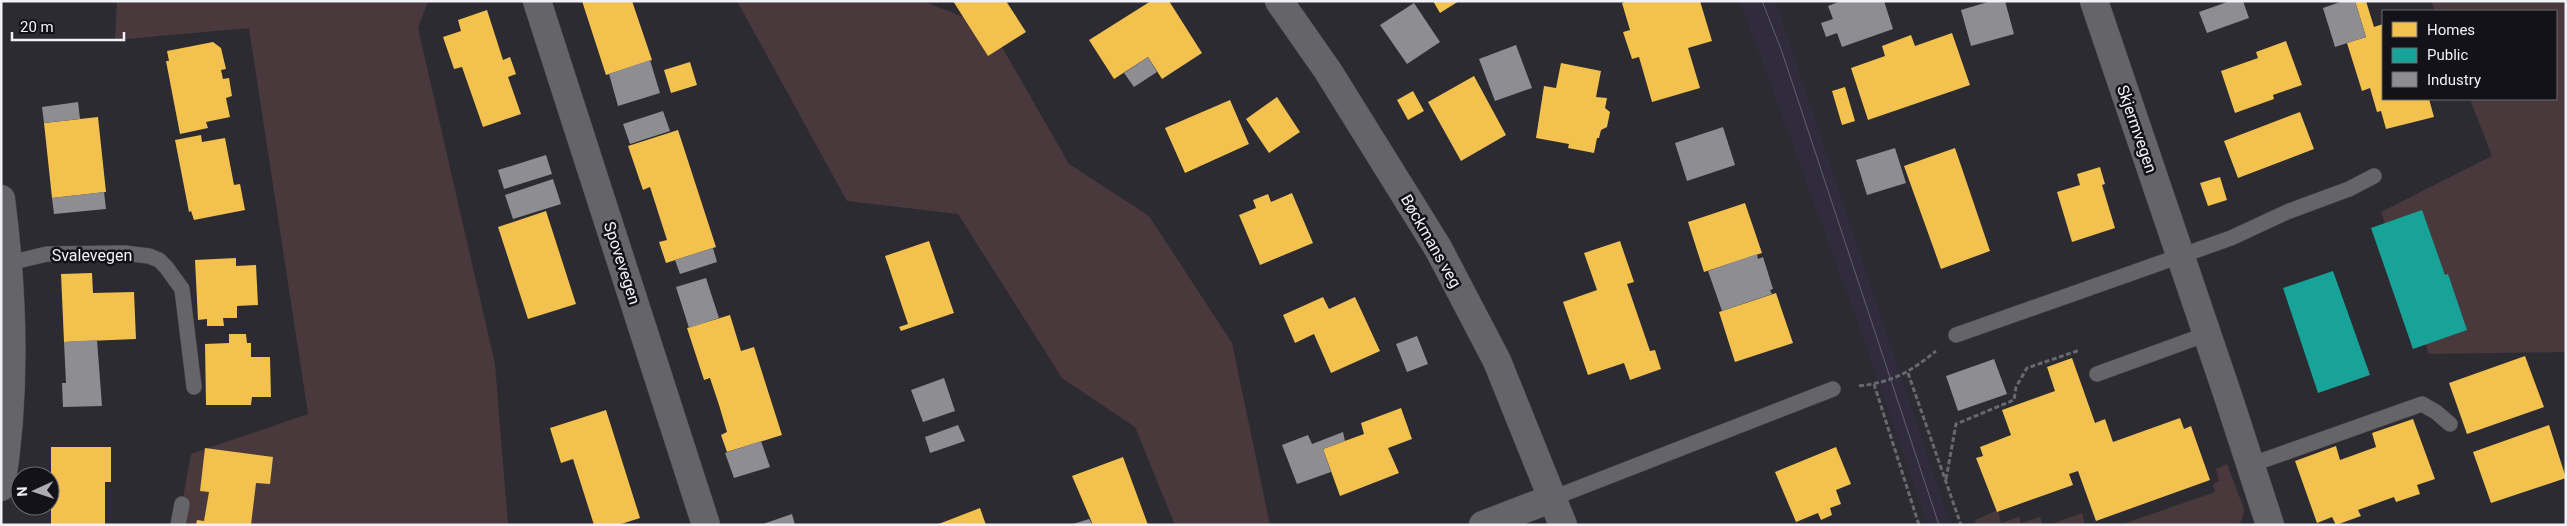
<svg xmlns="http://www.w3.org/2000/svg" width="2567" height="526" viewBox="0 0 2567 526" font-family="Roboto,sans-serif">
<rect width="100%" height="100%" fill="#2c2b32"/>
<path fill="#302c3d" d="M1740,1H1776L1951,525H1927L1873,365Z"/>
<path fill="#49393d" d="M117,1H428L418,28L495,364L508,525H178L191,454L308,414L249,28L115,40Z
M737,1H923L991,28L1069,164L1149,216L1232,343L1270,525H1175L1135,427L1062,378L958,214L847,201Z
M2431,1H2566V352L2429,354L2381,212L2492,156L2470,99H2556V11H2435Z
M2227,464L2244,509L2243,516L2239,525H2120L2215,492L2213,484L2219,481L2216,469Z
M1998,510L2001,523L2019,517L2021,523L2040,517L2043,525H1976L1975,520Z
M2082,513L2085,525H2049Z"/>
<path fill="#f2c14e" d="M582,1H632L652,60L606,75Z
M953,1H1006L1026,32L988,56Z
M1151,1H1169L1202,53L1162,79L1148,57L1114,79L1089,40Z
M1433,1H1459L1440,13Z
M1627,1H1700L1712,41L1688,48L1700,88L1652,102L1639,57L1632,59L1623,32L1630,30L1622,3Z
M2355,1H2366L2374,27L2383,24V99H2429L2434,117L2386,129L2381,111L2377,112L2370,88L2362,91L2347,43L2366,37Z
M487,10L503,60L510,57L516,74L508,77L521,114L483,127L462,67L454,69L443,37L461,31L458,20Z
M1952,33L1970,85L1868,120L1851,68L1885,56L1882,46L1911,35L1915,46Z
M2286,41L2302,85L2273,95L2274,99L2235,113L2221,71L2258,58L2256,52Z
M213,42L221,48L226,69L221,70L223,79L229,78L232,96L226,98L230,117L206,122L208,128L180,134L166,61H169L167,51Z
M690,62L697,85L671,93L664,70Z
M1561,63L1601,71L1596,97L1607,98L1605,108L1610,112L1607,127L1601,130L1599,138H1597L1594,153L1568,148L1569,144L1536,138L1544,86L1556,88Z
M1474,76L1506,135L1461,161L1428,102Z
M1845,87L1855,121L1842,125L1832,91Z
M1413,91L1424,111L1408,120L1397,100Z
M1277,97L1300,132L1269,153L1246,119Z
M1230,100L1249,144L1185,173L1165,128Z
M2300,112L2314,149L2238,178L2224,141Z
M98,117L106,192L52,198L44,123Z
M678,130L716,247L666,263L659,242L667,240L650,187L643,190L628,146Z
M201,135L202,142L225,138L234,185L240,184L245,210L194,220L191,211L189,212L175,140Z
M1955,148L1990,251L1941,269L1904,166Z
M2100,167L2105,184L2102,185L2115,228L2072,242L2057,192L2080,185L2077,174Z
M2220,177L2227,200L2208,206L2200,183Z
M1292,193L1313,243L1260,265L1239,215L1256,208L1253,200L1268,194L1271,202Z
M1745,203L1762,253L1704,272L1688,222Z
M546,211L576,304L528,319L498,227Z
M929,241L954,313L901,331L899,327L908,324L885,256Z
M1620,241L1634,282L1627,284L1650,351L1655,350L1661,369L1630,380L1624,363L1588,375L1563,302L1597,290L1584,253Z
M236,258V266L256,265L258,305L237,306V318H223L224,326H207V319L198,320L195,260Z
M92,273L93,293L134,292L136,339L64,342L61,274Z
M1776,293L1793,343L1735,362L1719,312Z
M1323,297L1329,309L1355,297L1380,351L1331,373L1314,334L1295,343L1283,315Z
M730,315L741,351L754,347L782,435L727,452L721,435L727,432L719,405L710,378L704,380L687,328Z
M229,334H246L247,343H251V357H270L271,397H252L251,405H206L205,344L229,343Z
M2525,356L2544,407L2467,434L2449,383Z
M2072,358L2095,423L2105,419L2113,442L2180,418L2184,429L2191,426L2210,480L2096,521L2078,471L2069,474L2073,485L1997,512L1976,458L1983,456L1980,447L2011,435L2002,410L2055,391L2047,367Z
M1401,408L1412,439L1388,448L1399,473L1340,496L1323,449L1364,434L1361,423Z
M606,410L640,518L618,525H594L573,459L561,463L550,428Z
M2413,419L2435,479L2417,485L2420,494L2396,502L2394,497L2358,510L2361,516L2336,525L2332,517L2317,523L2295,461L2336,446L2340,460L2376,447L2372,433Z
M2549,425L2566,478L2491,503L2473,452Z
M51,447H111V482H105V525H51Z
M1836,447L1851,484L1836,490L1841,504L1830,508L1832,515L1821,520L1818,513L1796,522L1775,472Z
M205,448L273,457L270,484L256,483L251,525H196L197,520L204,521L209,492L200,491Z
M1123,457L1148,525H1093L1072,476Z
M980,508L986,525H936Z"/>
<path fill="#17a398" d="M2422,210L2445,275L2448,274L2467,330L2413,349L2371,228Z
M2333,271L2370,375L2318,393L2283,288Z"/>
<path fill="#8d8d92" d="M1841,1H1884L1893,29L1842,47L1837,33L1826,37L1821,23L1833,19L1828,6Z
M1991,1H2005L2014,34L1971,46L1961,10Z
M2230,1H2243L2249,18L2207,33L2199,12Z
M2343,1H2355L2366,37L2335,47L2323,8Z
M1414,3L1440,42L1407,64L1380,25Z
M1516,45L1532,88L1495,101L1479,59Z
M1148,57L1157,72L1134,87L1124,73Z
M650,60L660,93L618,106L609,74Z
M78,102L80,119L44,123L42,107Z
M663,111L670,131L630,144L623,124Z
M1723,127L1735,165L1687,181L1675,143Z
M1895,148L1906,183L1867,195L1856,160Z
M546,155L552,174L504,189L498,170Z
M553,179L561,204L513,219L505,195Z
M104,192L106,209L54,214L52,198Z
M713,248L717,262L680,274L675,260Z
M1757,254L1758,259L1763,257L1773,289L1770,290L1772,294L1722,311L1708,271Z
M706,278L719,318L689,328L676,287Z
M1417,336L1428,364L1407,372L1396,344Z
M97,340L102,406L63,407L62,383H66L64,342Z
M1994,359L2007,394L1958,411L1946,376Z
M944,378L955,411L923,422L911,390Z
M958,425L965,441L930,453L925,437Z
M1343,432L1345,441L1323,449L1331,472L1297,484L1282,445L1308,435L1312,444Z
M761,441L770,467L734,478L725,453Z
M792,514L795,525H763V524Z
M1089,519L1093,525H1073V524Z"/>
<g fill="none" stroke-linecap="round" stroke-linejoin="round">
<defs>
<path id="service" d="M9,263L47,254L124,253L149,256L159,260L166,267L182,289L194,387
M1956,335L2231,238L2287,212L2349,189L2374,176
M2097,374L2207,334
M2250,465L2422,404L2436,412L2450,424
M1553,498L1833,389
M178,525L182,504"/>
<path id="minor" d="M537,1L706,525
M2094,1L2228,396L2270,525
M1,199C13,292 16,395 1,487
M1483,525L1553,498"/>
<path id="secondary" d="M1279,1L1328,71L1438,248L1497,361L1563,525"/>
</defs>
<use href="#service" stroke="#4a494f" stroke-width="16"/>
<use href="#minor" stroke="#4a494f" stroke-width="29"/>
<use href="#secondary" stroke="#4a494f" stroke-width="29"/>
<path stroke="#69686e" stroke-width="3" stroke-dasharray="5 2.5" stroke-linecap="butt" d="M1908,373L1961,525
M1874,384L1919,525
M1859,386C1893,382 1910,372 1936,351
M1946,479L1956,424L2014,400L2016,387L2027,368L2080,350"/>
<use href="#service" stroke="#656469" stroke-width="15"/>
<use href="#minor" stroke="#656469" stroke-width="28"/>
<use href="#secondary" stroke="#656469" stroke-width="28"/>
<path stroke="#626168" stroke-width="1" d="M1762,1L1781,49L1939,525"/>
</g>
<g text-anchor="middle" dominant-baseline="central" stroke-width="5" stroke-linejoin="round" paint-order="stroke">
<g font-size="16" fill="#f2f0f9" stroke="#131218">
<text transform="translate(2137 129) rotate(71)">Skjermvegen</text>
<text transform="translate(1431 241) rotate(60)">Bøckmans veg</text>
<text x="92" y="255">Svalevegen</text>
<text transform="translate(622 263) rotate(72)">Spovevegen</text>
</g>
</g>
<rect width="2567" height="526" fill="none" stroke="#f2f0f9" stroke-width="5"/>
<rect x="2382" y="10" width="175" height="90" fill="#131218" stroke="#6c6b72"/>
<rect x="2392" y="22" width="25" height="15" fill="#f2c14e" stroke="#6c6b72"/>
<text x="2427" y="35" font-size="15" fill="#f2f0f9">Homes</text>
<rect x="2392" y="48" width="25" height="15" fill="#17a398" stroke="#6c6b72"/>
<text x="2427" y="60" font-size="15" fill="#f2f0f9">Public</text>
<rect x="2392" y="72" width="25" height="15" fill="#8d8d92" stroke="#6c6b72"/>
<text x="2427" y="85" font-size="15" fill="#f2f0f9">Industry</text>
<g transform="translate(35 491) rotate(267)"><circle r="24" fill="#131218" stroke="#6c6b72"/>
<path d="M0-4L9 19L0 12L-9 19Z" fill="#adabb3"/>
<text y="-8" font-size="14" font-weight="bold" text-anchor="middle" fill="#f2f0f9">N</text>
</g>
<path d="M12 32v8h112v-8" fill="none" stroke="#f2f0f9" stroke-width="2.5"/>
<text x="20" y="32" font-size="15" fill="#f2f0f9" stroke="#131218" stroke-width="4" paint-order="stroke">20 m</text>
</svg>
